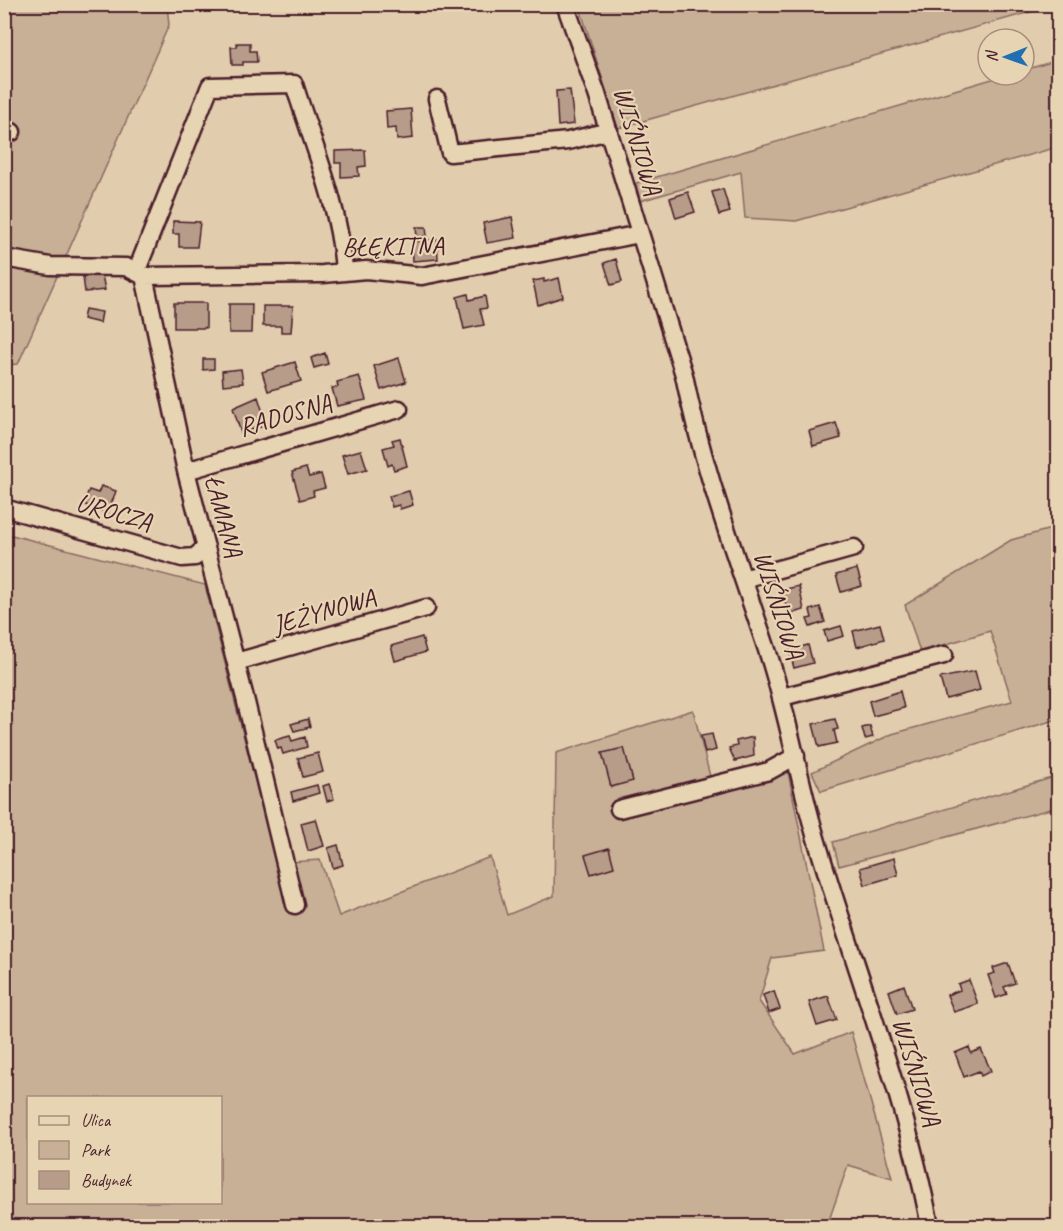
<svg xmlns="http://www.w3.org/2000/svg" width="1063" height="1231" viewBox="0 0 1063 1231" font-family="Caveat,sans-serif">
<rect width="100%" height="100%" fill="#e1cdad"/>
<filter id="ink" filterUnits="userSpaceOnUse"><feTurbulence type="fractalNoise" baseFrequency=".0167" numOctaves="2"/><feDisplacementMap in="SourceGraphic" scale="12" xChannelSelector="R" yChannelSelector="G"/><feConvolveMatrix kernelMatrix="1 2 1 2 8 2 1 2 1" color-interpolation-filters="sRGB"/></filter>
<g filter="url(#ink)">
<path fill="#c8b097" stroke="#896861" stroke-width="1.5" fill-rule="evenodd" d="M5,5H167L169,25L18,364L5,365Z
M579,5V4L1055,5L618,128Z
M1058,60V147L796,221L745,218L741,172L640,201L636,183L1006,75H1024V70Z
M1058,527V719L821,791L812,772L892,734L1012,701L990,631L920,652L905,605L1011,540Z
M4,533L205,585L276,863L320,860L339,916L490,857L507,915L554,896L556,753L693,710L714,792L788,772L824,951L772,958L759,1001L795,1054L851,1032L892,1178L848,1165L827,1226H5ZM28,1098H220V1202H28Z
M1058,776V807L839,866L833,842Z"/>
<path fill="#b79c89" stroke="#4a1f2b" stroke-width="1.5" d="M237,43H250V51H256L257,62H243V65H232L231,47H237Z
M570,90L574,124L558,126L556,91Z
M411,109L413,138L397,140L396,128L387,129L386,111Z
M365,150L366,166L358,167L359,176L341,177V163H335V151Z
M723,189L730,212L719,215L712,192Z
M688,192L695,212L676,218L670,198Z
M512,217L516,238L487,243L483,223Z
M173,221L200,222L197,247H179V234H173Z
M416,227H426L427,236L417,237Z
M437,239L438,259L413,261L412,242Z
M616,259L622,282L611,285L604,263Z
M102,275L105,290L85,292L83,277Z
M559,278L563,297L538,305L533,281L544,279V282Z
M468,294L469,300L485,296L487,308L480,309L484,325L464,329L457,297Z
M174,303H206V328H174Z
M229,304H252L251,333H229Z
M263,306H293L291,332H281V326H263Z
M85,309L102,312L100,323L83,319Z
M325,353L328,364L314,368L311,358Z
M399,358L406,382L381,390L374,366Z
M203,359H214V369L203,370Z
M295,362L301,381L268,391L262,372Z
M241,369L243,383L223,385L222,371Z
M359,376L366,400L337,406L332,388L338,387L337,382Z
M258,397L267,425L241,433L233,408Z
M836,423L841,438L813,446L809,431Z
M400,438L407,466L394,470L392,464L388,466L383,448L394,445L392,440Z
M361,450L367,469L348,474L342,455Z
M306,468L309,477L321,474L325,488L313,491L314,496L300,500L292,472Z
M101,486L116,491L108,513L83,504L89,490L98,493Z
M409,491L413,505L400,509L399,505L392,507L389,496Z
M857,569L862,586L841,592L836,575Z
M799,586L804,610L788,614L782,590Z
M820,607L825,622L810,627L807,619L812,618L810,610Z
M880,624L884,639L857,647L853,631Z
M841,626L844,636L827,641L824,631Z
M422,637L426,652L395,661L391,646Z
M808,645L813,663L794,668L789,650Z
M975,671L980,690L946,699L940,678Z
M900,691L904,708L873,716L869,701Z
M308,719L310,727L294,731L291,724Z
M835,719L838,729L834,730L837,743L819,747L813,724Z
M870,726L873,737L865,739L862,728Z
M712,734L716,750L705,753L701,736Z
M290,736L292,741L305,737L307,747L283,754L281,748L278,749L275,740Z
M753,737L754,756L735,761L729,748L737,746L736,741Z
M624,748L633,781L611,787L602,753Z
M318,753L323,772L303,777L298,758Z
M329,784L334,799L327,801L323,786Z
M317,785L319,793L293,801L291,792Z
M316,819L324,846L308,851L301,823Z
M338,845L343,865L333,868L328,848Z
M609,848L614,867L591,874L585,855Z
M894,858L898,875L865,885L860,868Z
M1008,963L1015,983L1004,987L1007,994L996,998L988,975L995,973L993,968Z
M969,980L978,1004L954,1012L947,995L960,990L958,984Z
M904,985L912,1009L897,1014L889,991Z
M774,991L780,1009L769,1013L763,995Z
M828,996L837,1020L817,1026L809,1002Z
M969,1047L971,1053L981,1049L991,1071L981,1076L979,1071L964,1077L955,1053Z
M1044,1220L1047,1226H1031Z"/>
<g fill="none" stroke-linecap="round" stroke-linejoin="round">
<defs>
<path id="minor" d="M565,4L597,94L684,375C703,471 739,564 769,656C789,718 799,783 818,845C856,972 905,1095 930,1226
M437,99L450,153L568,141L609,131
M4,131L12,132
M4,258L50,266L126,267L144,276L186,471L245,698L295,905
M137,270L210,86L294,84C313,145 340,207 344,271
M144,276L323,274L366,270L422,276L640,234
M186,471L399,409
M4,508L182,558L195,557L206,547
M743,579L854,548
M236,662L426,608
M782,697L944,655
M619,809L769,771L796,756"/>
</defs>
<use href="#minor" stroke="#4a1f2b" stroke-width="21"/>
<use href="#minor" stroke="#e7d4b2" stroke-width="16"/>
</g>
</g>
<g text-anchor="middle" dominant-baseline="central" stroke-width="4.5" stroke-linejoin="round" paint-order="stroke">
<g font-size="26" fill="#4a1f2b" stroke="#e7d4b2">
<text transform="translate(638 141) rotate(73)">WIŚNIOWA</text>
<text transform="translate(393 246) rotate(-1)">BŁĘKITNA</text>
<text transform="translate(285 415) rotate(-16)">RADOSNA</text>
<text transform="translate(114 512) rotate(16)">UROCZA</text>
<text transform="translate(224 516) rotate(75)">ŁAMANA</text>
<text transform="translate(779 605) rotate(72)">WIŚNIOWA</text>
<text transform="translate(324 611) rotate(-16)">JEŻYNOWA</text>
<text transform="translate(917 1072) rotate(73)">WIŚNIOWA</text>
</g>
</g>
<rect width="1063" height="1231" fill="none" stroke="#e7d4b2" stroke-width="24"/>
<rect x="12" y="12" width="1039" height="1207" fill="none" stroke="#4a1f2b" stroke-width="2" filter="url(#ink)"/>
<rect x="27" y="1096" width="195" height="108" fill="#e7d4b2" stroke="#a88c7c" stroke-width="1.5"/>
<rect x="39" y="1116" width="30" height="9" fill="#e7d4b2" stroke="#a88c7c" stroke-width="1.5"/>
<text x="81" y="1126" font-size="18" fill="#4a1f2b">Ulica</text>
<rect x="39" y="1141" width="30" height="18" fill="#c8b097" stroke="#a88c7c" stroke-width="1.5"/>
<text x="81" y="1156" font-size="18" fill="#4a1f2b">Park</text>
<rect x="39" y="1171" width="30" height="18" fill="#b79c89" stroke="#a88c7c" stroke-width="1.5"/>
<text x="81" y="1186" font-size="18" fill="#4a1f2b">Budynek</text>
<g transform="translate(1006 57) rotate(269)"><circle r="28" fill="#e7d4b2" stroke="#a88c7c" stroke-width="1.5"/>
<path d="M0-4.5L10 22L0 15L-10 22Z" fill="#1f6fb2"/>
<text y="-9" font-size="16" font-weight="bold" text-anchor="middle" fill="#4a1f2b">N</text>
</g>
</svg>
